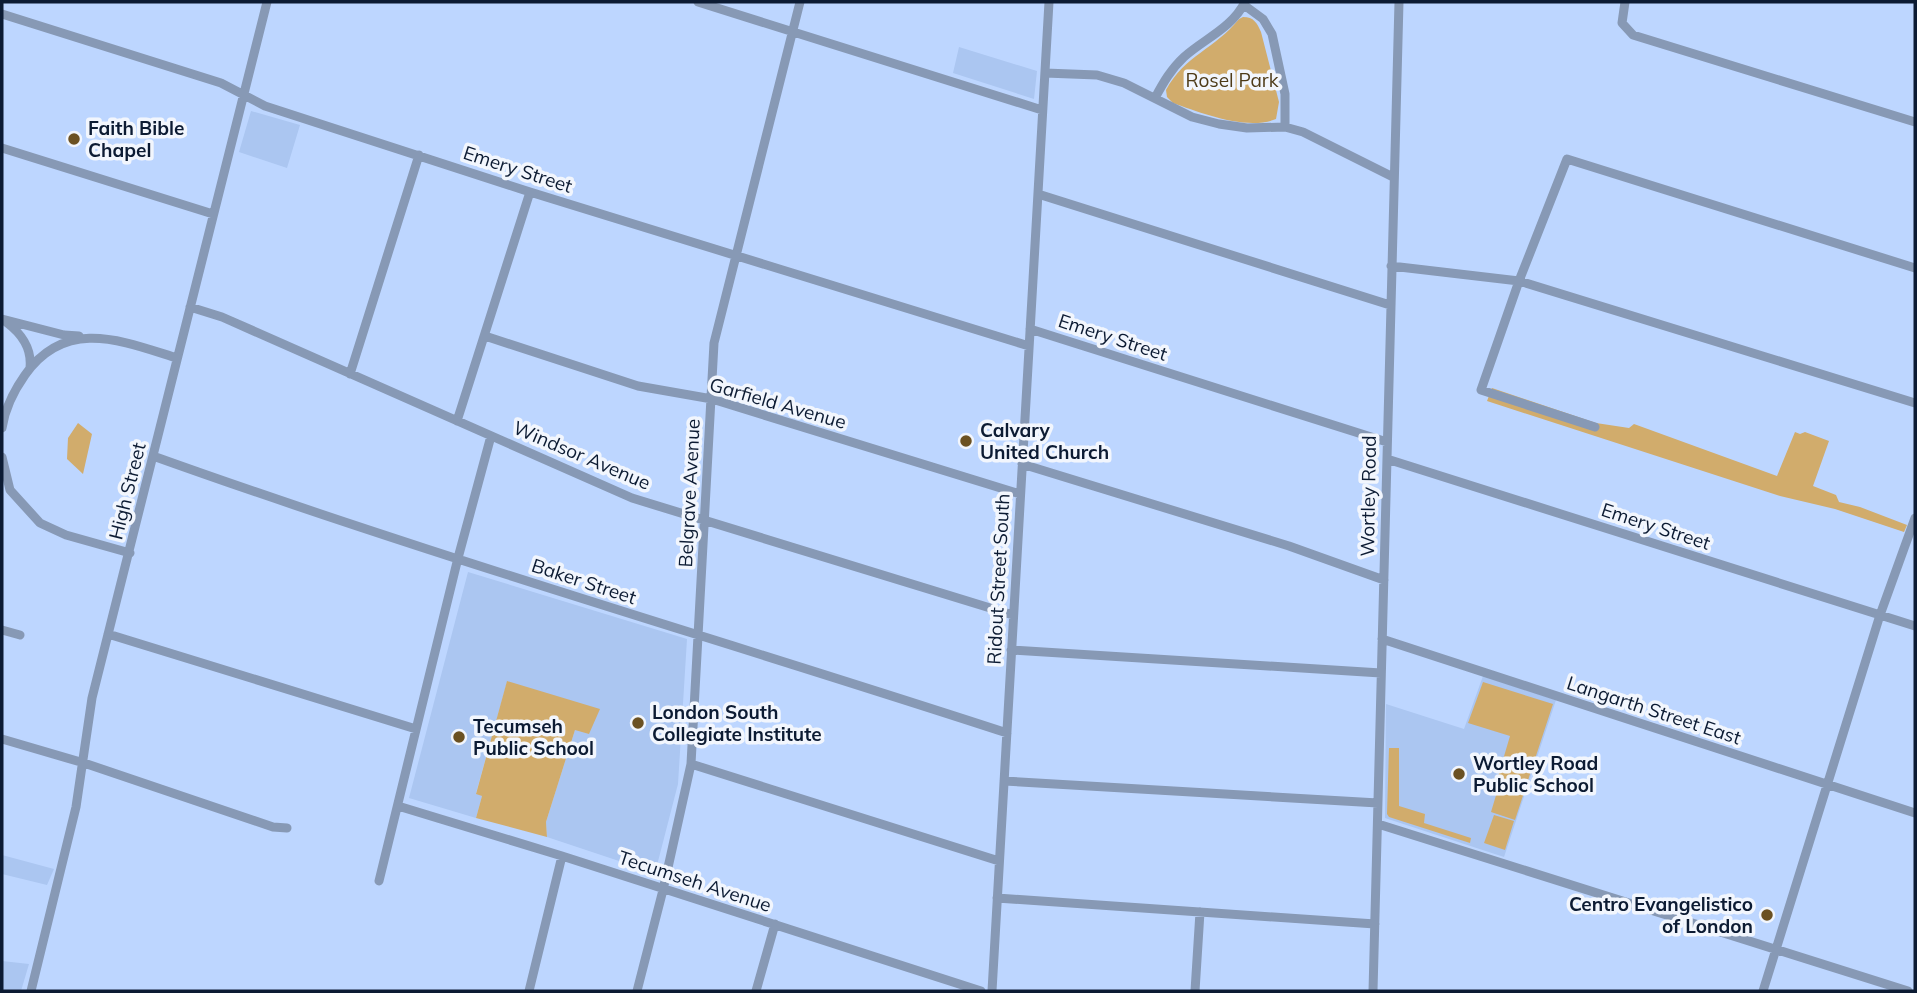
<svg xmlns="http://www.w3.org/2000/svg" width="1917" height="993" viewBox="0 0 1917 993" font-family="Mulish,sans-serif">
<rect width="100%" height="100%" fill="#bdd6ff"/>
<path fill="#abc6f1" d="M959,47L1037,71L1034,99L953,73Z
M251,111L300,125L287,168L239,152Z
M468,572L687,639L678,784L655,873L547,837L546,822L575,730L507,682L476,793L482,796L476,818L409,798Z
M1483,676L1556,700L1504,857L1385,818L1386,704L1464,729Z
M2,855L54,869L47,885L2,874Z
M2,961L29,964L21,991H2Z"/>
<path fill="#d1ac6c" d="M1243,17C1254,17 1257,23 1261,32L1279,102L1276,119C1247,131 1201,113 1173,103L1167,97L1166,90C1185,55 1215,49 1239,19Z
M1492,388L1596,423L1629,428L1634,424L1777,476L1795,432L1800,434L1805,432L1829,441L1813,486L1836,495L1839,502L1860,507L1907,525L1904,532L1835,509L1780,496L1487,401Z
M78,423L92,434L83,474L67,459L68,438Z
M507,681L600,709L589,734L575,730L546,822L547,837L476,818L482,796L476,794Z
M1483,682L1553,704L1515,820L1491,812L1497,792L1494,790L1510,736L1468,723Z
M1389,748H1399V806L1425,814L1424,823L1471,838L1470,843L1389,817L1387,814Z
M1494,815L1514,821L1505,850L1484,843Z"/>
<g fill="none" stroke-linecap="round" stroke-linejoin="round">
<path stroke="#8799b5" stroke-width="9" d="M698,2L1042,110
M1625,2L1622,23L1633,35L1915,122
M1244,5L1263,19L1272,34L1285,94V127
M2,14L221,83L265,106L530,192L1029,346
M1045,73L1097,75L1124,83L1192,117L1219,124L1247,128L1285,127L1303,132L1393,177
M1155,98C1163,83 1171,69 1184,57C1204,39 1232,28 1245,2
M2,148L213,214
M1038,194L1390,305
M1391,266L1519,281L1915,403
M190,307L222,317L632,498L1013,615
M2,319L64,335L79,336
M6,322C22,334 32,348 30,368
M1030,329L1387,442
M485,336L638,386L712,399L1020,494
M350,374L419,155
M457,421L530,192
M1595,427L1481,390L1519,281L1567,159L1915,268
M2,428C5,408 13,392 25,375C66,317 122,341 177,358
M153,456C435,557 722,640 1007,733
M2,457L10,490L40,523L66,535L130,553
M1387,459L1915,626
M1022,464L1289,546L1384,580
M2,630L20,635
M108,634L416,729
M1382,639L1915,813
M1011,650L1381,673
M2,739L84,763L273,827L287,828
M691,764L999,861
M1004,781L1378,803
M398,806L562,856L981,991
M1378,824L1908,991
M379,881L458,558L491,436
M997,898L1375,924
M31,991L76,807L92,698L267,2
M529,991L562,856
M637,991L663,890L691,764L714,343L800,2
M756,991L775,924
M992,991L1049,2
M1195,991L1200,912
M1373,991L1399,2
M1763,991L1880,615L1915,518"/>
</g>
<g fill="#6b5122" stroke="#f2f6fd" stroke-width="2.5">
<circle cx="74" cy="139" r="7"/>
<circle cx="966" cy="441" r="7"/>
<circle cx="638" cy="723" r="7"/>
<circle cx="459" cy="737" r="7"/>
<circle cx="1459" cy="774" r="7"/>
<circle cx="1767" cy="915" r="7"/>
</g>
<g text-anchor="middle" dominant-baseline="central" stroke-width="7" stroke-linejoin="round" paint-order="stroke">
<g font-size="19" fill="#4e3b18" stroke="#f2f6fd">
<text x="1232" y="80">Rosel Park</text>
</g>
<g font-size="19" font-weight="bold" fill="#0c1b33" stroke="#f2f6fd" text-anchor="start">
<text x="88" y="128">Faith Bible<tspan x="88" dy="22">Chapel</tspan></text>
<text x="980" y="430">Calvary<tspan x="980" dy="22">United Church</tspan></text>
<text x="652" y="712">London South<tspan x="652" dy="22">Collegiate Institute</tspan></text>
<text x="473" y="726">Tecumseh<tspan x="473" dy="22">Public School</tspan></text>
<text x="1473" y="763">Wortley Road<tspan x="1473" dy="22">Public School</tspan></text>
<text x="1753" y="904" text-anchor="end">Centro Evangelistico<tspan x="1753" dy="22">of London</tspan></text>
</g>
<g font-size="19" fill="#0c1b33" stroke="#f2f6fd">
<text transform="translate(518 169) rotate(18)">Emery Street</text>
<text transform="translate(1113 337) rotate(18)">Emery Street</text>
<text transform="translate(778 403) rotate(16)">Garfield Avenue</text>
<text transform="translate(582 455) rotate(23)">Windsor Avenue</text>
<text transform="translate(127 491) rotate(-76)">High Street</text>
<text transform="translate(689 493) rotate(-87)">Belgrave Avenue</text>
<text transform="translate(1368 496) rotate(-89)">Wortley Road</text>
<text transform="translate(1656 526) rotate(18)">Emery Street</text>
<text transform="translate(998 579) rotate(-87)">Ridout Street South</text>
<text transform="translate(584 581) rotate(18)">Baker Street</text>
<text transform="translate(1654 710) rotate(18)">Langarth Street East</text>
<text transform="translate(695 881) rotate(18)">Tecumseh Avenue</text>
</g>
</g>
<rect width="1917" height="993" fill="none" stroke="#0c1b33" stroke-width="7"/>
</svg>
